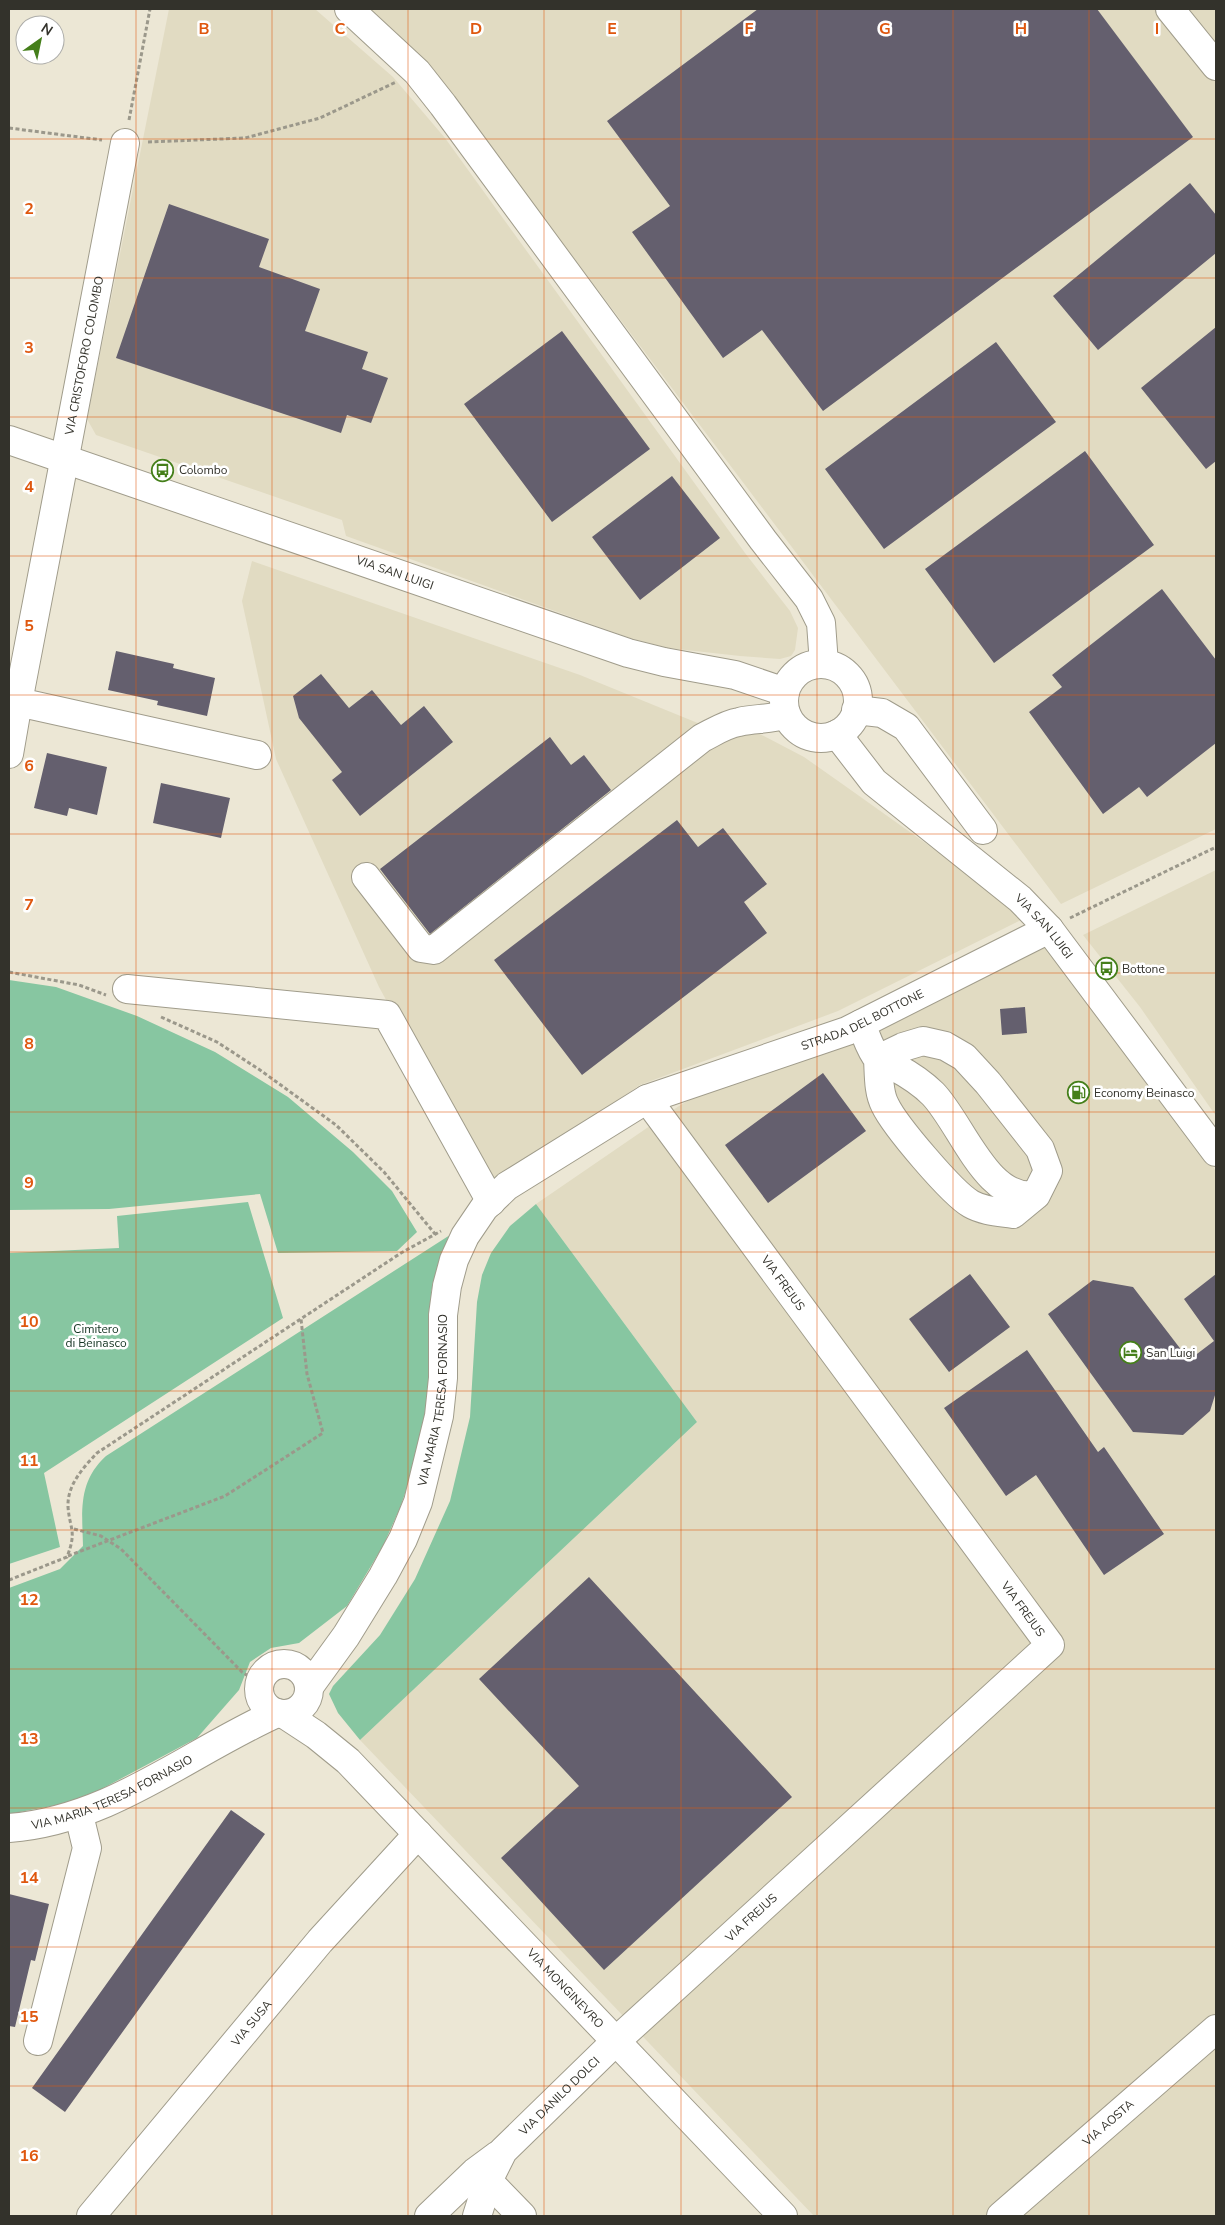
<svg xmlns="http://www.w3.org/2000/svg" width="1225" height="2225" viewBox="0 0 1225 2225" font-family="'Nunito Sans',sans-serif">
<rect width="100%" height="100%" fill="#ece7d5"/>
<path fill="#e1dbc2" d="M169,9H315L393,77L445,138L745,553L790,611L798,628L795,650L791,656L780,659L740,656L668,648L633,639L346,536L342,520L96,435L87,419Z
M364,9H1216V829L1061,904L469,119Z
M252,561L580,675L732,737L738,732L758,733L804,757L848,788L973,877L1023,919L838,1011L640,1085L489,1188L379,987L276,759L242,601Z
M1216,870V1116L1140,1007L1083,935Z
M1046,944L1216,1171V2216H814L360,1740L697,1422L536,1204L679,1106L701,1093L853,1038L956,991Z"/>
<path fill="#87c6a1" d="M9,980L56,987L137,1016L215,1052L288,1097L353,1152L392,1191L417,1232L397,1251L278,1253L260,1194L109,1209L9,1210Z
M248,1202L283,1318L44,1473L60,1547L9,1564V1253L119,1248L117,1216Z
M536,1204L697,1422L360,1740L338,1713L329,1694L333,1686L380,1635L415,1579L450,1501L470,1417L477,1302L482,1275L491,1253L510,1226Z
M450,1235L433,1282L431,1294L427,1413L414,1467L400,1508L383,1546L347,1606L299,1643L271,1648L250,1662L239,1690L197,1738L79,1801L9,1814V1588L60,1569L83,1546C82,1510 78,1482 106,1456Z"/>
<path fill="#645f6e" d="M758,9H1097L1193,137L823,411L762,330L723,358L632,232L670,206L607,121Z
M1190,183L1216,215V253L1098,350L1053,296Z
M169,204L269,239L259,267L320,289L305,331L368,352L362,369L388,378L371,423L347,415L341,433L116,358Z
M1216,327V461L1206,469L1141,388Z
M562,331L650,449L552,522L464,404Z
M996,342L1056,422L884,549L825,469Z
M1085,451L1154,545L994,663L925,569Z
M672,476L720,538L640,600L592,537Z
M1162,589L1216,660V743L1147,797L1139,787L1103,814L1029,712L1062,687L1052,675Z
M116,651L174,664L173,668L215,678L207,716L157,705L158,701L108,690Z
M321,674L349,708L372,690L401,725L424,706L453,742L360,816L332,780L342,772L299,718L293,696Z
M550,737L571,765L584,755L611,790L430,934L380,869Z
M47,753L107,767L97,815L69,808L67,816L34,808Z
M161,783L230,798L221,838L153,823Z
M677,820L698,847L723,828L767,884L744,902L767,933L582,1075L494,960Z
M1025,1007L1027,1033L1002,1035L1000,1009Z
M823,1073L866,1131L768,1203L725,1145Z
M970,1274L1010,1327L949,1372L909,1319Z
M1216,1274V1392L1210,1411L1183,1435L1133,1432L1048,1314L1093,1280L1133,1287L1189,1360L1214,1341L1184,1299Z
M1027,1350L1098,1452L1104,1447L1164,1534L1104,1575L1036,1475L1006,1496L944,1408Z
M589,1577L792,1797L604,1970L501,1858L579,1786L479,1679Z
M231,1810L265,1834L65,2112L32,2088Z
M9,1894L49,1904L35,1961L31,1960L15,2027L9,2026Z"/>
<g fill="none" stroke-linecap="round" stroke-linejoin="round">
<defs>
<g id="minor">
<path d="M349,9L417,72L443,105L763,540L809,599L821,623L824,664"/>
<path d="M1170,9L1216,66"/>
<path id="s1" d="M9,440L628,653L664,662L735,675L785,692"/>
<circle cx="821" cy="701" r="37"/>
<path id="s2" d="M9,700L18,702L125,143"/>
<path d="M856,710L882,713L906,727L983,830"/>
<path id="s3" d="M837,734L874,782L1020,899L1049,929L1216,1152"/>
<path d="M9,754L18,702L257,755"/>
<path d="M366,877L421,948L434,950L702,738C714,732 726,724 739,722C755,718 770,720 786,714"/>
<path d="M127,989L387,1015L491,1202"/>
<path d="M861,1024C866,1035 870,1050 878,1059C882,1063 890,1065 895,1067C908,1074 922,1083 933,1094C962,1124 987,1203 1036,1195L1048,1171L1040,1149L988,1083L964,1057L945,1046L923,1041L903,1047L878,1059C879,1074 878,1092 885,1105C895,1126 952,1193 971,1204C983,1211 1000,1212 1013,1214L1036,1195"/>
<circle cx="284" cy="1689" r="25"/>
<path id="s4" d="M309,1687L346,1636L383,1576L403,1539L418,1502L439,1416L443,1378V1315L447,1286L454,1260L465,1236L484,1208L507,1186L647,1099L847,1031L1049,929"/>
<path id="s5" d="M284,1714L316,1735L348,1761L783,2216"/>
<path id="s6" d="M9,1828C111,1820 186,1754 277,1713"/>
<path d="M38,2041L87,1848L79,1815"/>
<path d="M488,2181L522,2216"/>
<path id="s7" d="M91,2216L320,1941L418,1834"/>
<path d="M429,2216L475,2172L498,2155"/>
<path id="s8" d="M477,2216L488,2181L503,2151L616,2041L1050,1645L647,1099"/>
<path id="s9" d="M1001,2216L1216,2029"/>
</g>
</defs>
<use href="#minor" stroke="#a09c8b" stroke-width="30"/>
<path stroke="#9b988b" stroke-width="3" stroke-dasharray="4 2.5" stroke-linecap="butt" d="M129,120L150,9
M9,128L102,140
M148,142L245,138L320,118L396,82
M1070,918L1216,847
M9,972L79,985L106,995
M161,1017L217,1042L260,1070L336,1125L384,1172L435,1234
M74,1529L101,1536L121,1549L242,1672L259,1683
M68,1556L225,1496L323,1433L307,1374L301,1319
M9,1580L67,1557C77,1531 70,1530 68,1507C67,1485 83,1468 97,1453L401,1253L441,1231"/>
<use href="#minor" stroke="#fff" stroke-width="28"/>
</g>
<path fill="none" stroke="#df570e" stroke-width="1" stroke-opacity="0.55" d="M136,9V2216M272,9V2216M408,9V2216M544,9V2216M681,9V2216M817,9V2216M953,9V2216M1089,9V2216M9,139H1216M9,278H1216M9,417H1216M9,556H1216M9,695H1216M9,834H1216M9,973H1216M9,1112H1216M9,1252H1216M9,1391H1216M9,1530H1216M9,1669H1216M9,1808H1216M9,1947H1216M9,2086H1216"/>
<defs>
<symbol id="bus-ring" viewBox="-11 -11 22 22"><circle r="9.5" fill="#fff" stroke="#457f1a" stroke-width="1.5"/><path d="M-5-6H5V4H4V6H2V4H-2V6H-4V4H-5ZM-3.5-4V0h7V-4ZM-3.5 1.2v1.5H-2V1.2ZM2 1.2v1.5H3.5V1.2Z" fill="#457f1a"/></symbol>
<symbol id="fuel-ring" viewBox="-11 -11 22 22"><circle r="9.5" fill="#fff" stroke="#457f1a" stroke-width="1.5"/><path d="M-5.5-6h7V0h2V4h1.3V-2.5L3-4.5l.8-.8L6-3V5H2.5V1h-1V6h-7ZM-4.2-4.7v3.2H.2V-4.7Z" fill="#457f1a"/></symbol>
<symbol id="hotel-ring" viewBox="-11 -11 22 22"><circle r="9.5" fill="#fff" stroke="#457f1a" stroke-width="1.5"/><path d="M-6-4.5h1.5V1H6V5H4.5V3h-9V5H-6ZM-4 0a1.8 1.8 0 1 1 3.6 0ZM.5 0V-2.5h3Q6-2.5 6 0Z" fill="#457f1a"/></symbol>
</defs>
<g fill-rule="evenodd">
<use href="#bus-ring" x="150" y="458" width="25" height="25"/>
<use href="#bus-ring" x="1094" y="956" width="25" height="25"/>
<use href="#fuel-ring" x="1066" y="1080" width="25" height="25"/>
<use href="#hotel-ring" x="1118" y="1340" width="25" height="25"/>
</g>
<g text-anchor="middle" dominant-baseline="central" stroke-width="5" stroke-linejoin="round" paint-order="stroke">
<g font-size="12" fill="#33322b" stroke="#fff">
<text stroke="none"><textPath href="#s2" startOffset="362">VIA CRISTOFORO COLOMBO</textPath></text>
<text stroke="none"><textPath href="#s1" startOffset="408">VIA SAN LUIGI</textPath></text>
<text stroke="none"><textPath href="#s3" startOffset="284">VIA SAN LUIGI</textPath></text>
<text stroke="none"><textPath href="#s4" startOffset="948">STRADA DEL BOTTONE</textPath></text>
<text transform="translate(783 1283) rotate(54)">VIA FREJUS</text>
<text stroke="none"><textPath href="#s4" startOffset="319">VIA MARIA TERESA FORNASIO</textPath></text>
<text transform="translate(1023 1609) rotate(54)">VIA FREJUS</text>
<text stroke="none"><textPath href="#s6" startOffset="110">VIA MARIA TERESA FORNASIO</textPath></text>
<text stroke="none"><textPath href="#s8" startOffset="411">VIA FREJUS</textPath></text>
<text stroke="none"><textPath href="#s5" startOffset="394">VIA MONGINEVRO</textPath></text>
<text stroke="none"><textPath href="#s7" startOffset="251">VIA SUSA</textPath></text>
<text stroke="none"><textPath href="#s8" startOffset="149">VIA DANILO DOLCI</textPath></text>
<text stroke="none"><textPath href="#s9" startOffset="142">VIA AOSTA</textPath></text>
</g>
<g font-size="12" fill="#33322b" stroke="#fff" text-anchor="start">
<text x="179" y="470">Colombo</text>
<text x="1122" y="969">Bottone</text>
<text x="1094" y="1093">Economy Beinasco</text>
<text x="1146" y="1353">San Luigi</text>
</g>
<g font-size="12" fill="#143322" stroke="#fff">
<text x="96" y="1329">Cimitero<tspan x="96" dy="14">di Beinasco</tspan></text>
</g>
</g>
<g font-size="16" text-anchor="middle" font-weight="bold" fill="#df570e" stroke="#fff" stroke-width="5" stroke-linejoin="round" paint-order="stroke">
<text x="204" y="34">B</text>
<text x="340" y="34">C</text>
<text x="476" y="34">D</text>
<text x="612" y="34">E</text>
<text x="749" y="34">F</text>
<text x="885" y="34">G</text>
<text x="1021" y="34">H</text>
<text x="1157" y="34">I</text>
<text x="29" y="214">2</text>
<text x="29" y="353">3</text>
<text x="29" y="492">4</text>
<text x="29" y="631">5</text>
<text x="29" y="771">6</text>
<text x="29" y="910">7</text>
<text x="29" y="1049">8</text>
<text x="29" y="1188">9</text>
<text x="29" y="1327">10</text>
<text x="29" y="1466">11</text>
<text x="29" y="1605">12</text>
<text x="29" y="1744">13</text>
<text x="29" y="1883">14</text>
<text x="29" y="2022">15</text>
<text x="29" y="2161">16</text>
</g>
<rect width="1225" height="2225" fill="none" stroke="#33322b" stroke-width="20"/>
<g transform="translate(40 40) rotate(33)"><circle r="24" fill="#ffffff" stroke="#adadaa"/>
<path d="M0-4L9 19L0 12L-9 19Z" fill="#457f1a"/>
<text y="-8" font-size="14" font-weight="bold" text-anchor="middle" fill="#33322b">N</text>
</g>
</svg>
